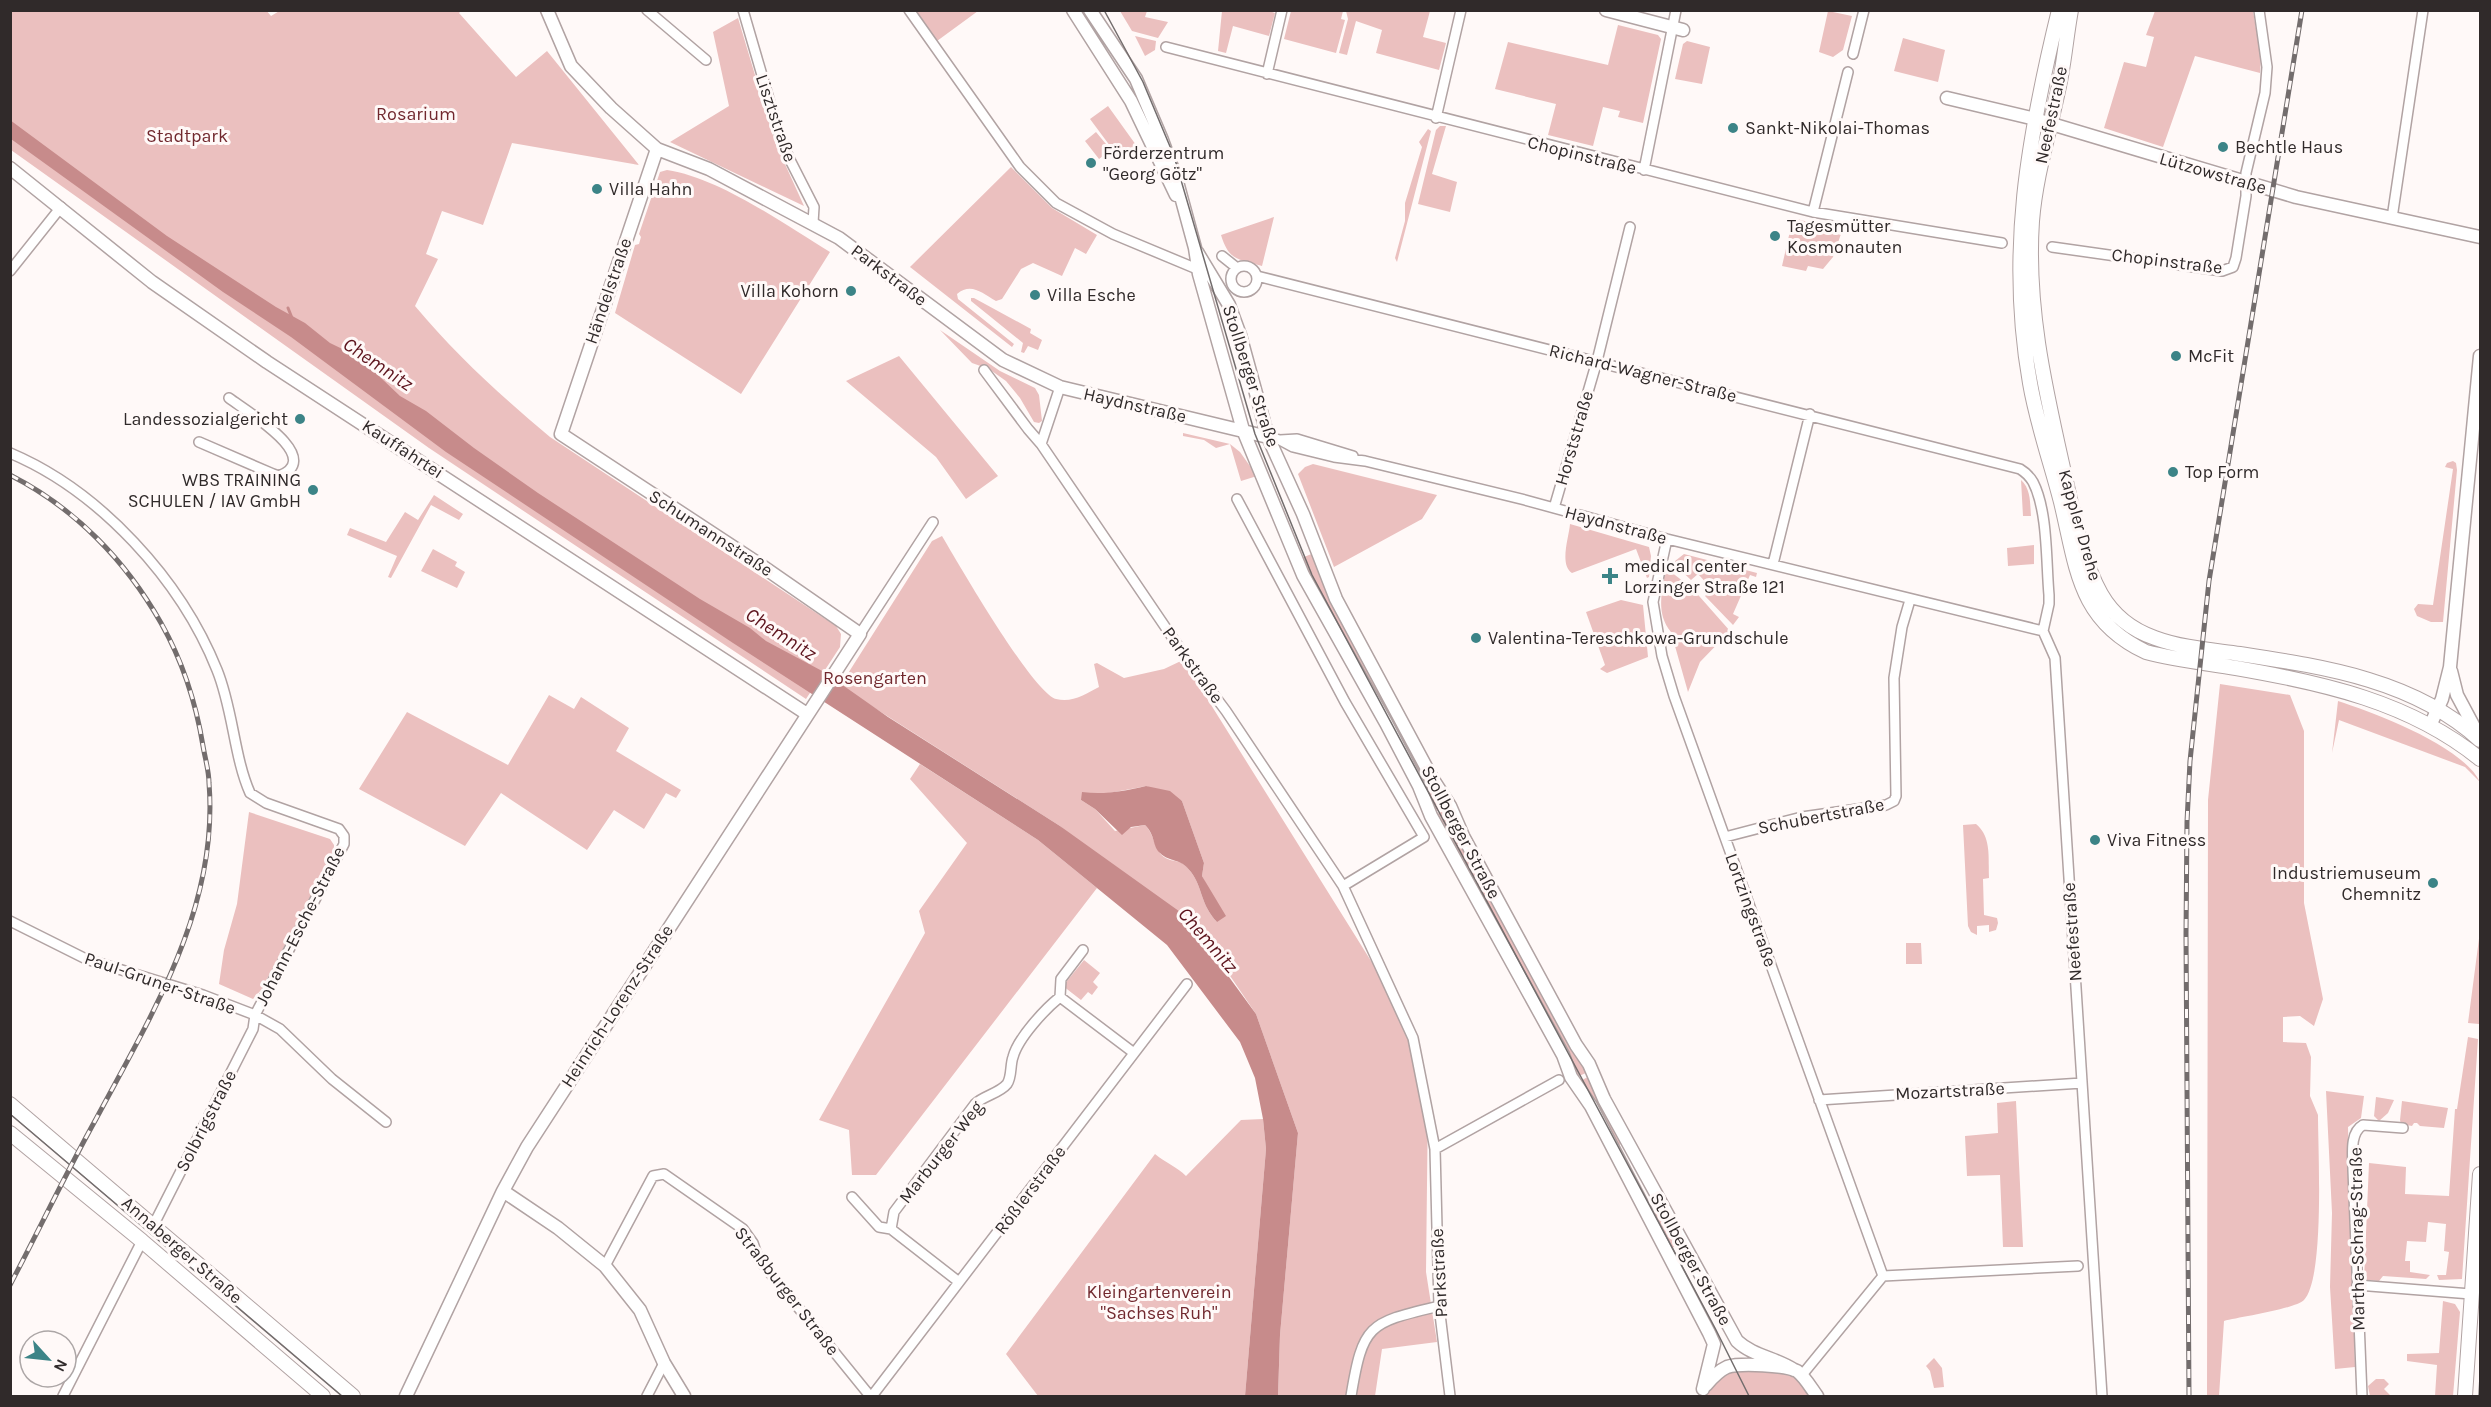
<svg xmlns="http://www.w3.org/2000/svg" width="2491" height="1407" viewBox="0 0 2491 1407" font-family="Karla,sans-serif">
<rect width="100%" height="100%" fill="#fff9f8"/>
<path fill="#ebc0bf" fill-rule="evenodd" d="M266,10L271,16L281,10L461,11L459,13L516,77L547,51L639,165L512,143L483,225L442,211L426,254L438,259L415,306C456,355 501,396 550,437L836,626L841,634L840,647L806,699L429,448L11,150L10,11Z
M1267,10L1275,13L1269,36L1233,26L1226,53L1218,51L1222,11Z
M915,11H978L937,41Z
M1120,11H1147L1145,17L1168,22L1158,38L1132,31Z
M1291,11H1343L1341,19L1345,20L1336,53L1284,39Z
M1346,11H1430L1423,37L1446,43L1439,70L1376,53L1382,30L1356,21L1347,55L1339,53L1348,19Z
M1828,11L1852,16L1843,50L1833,57L1819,52Z
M2155,11H2253L2261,58L2260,73L2195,56L2163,147L2104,128L2124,62L2146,67L2154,37L2146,35Z
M738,18L775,142L804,206L670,142L729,106L713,32Z
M1618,25L1658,35L1661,39L1643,123L1618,117L1620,111L1603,107L1593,146L1548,135L1556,104L1495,89L1508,42L1608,65Z
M1135,36L1156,41L1155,50L1145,56Z
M1903,38L1945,50L1938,82L1894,71Z
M1687,41L1710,47L1702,84L1675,79L1683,44Z
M1108,106L1136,145L1119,158L1090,119Z
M1440,126H1446L1432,174L1457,182L1450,212L1418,204L1436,130Z
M1428,129L1431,131L1397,262L1395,258L1405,221V203L1422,147L1419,142Z
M1096,132L1111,150L1099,159L1085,141Z
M1011,167L1052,208L1097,235L1086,254L1075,248L1062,276L1033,263L1021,269L1002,299L996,301C982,293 971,282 957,294L958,299L1014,344L1012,347L910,267Z
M667,170C720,178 784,224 830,252L741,394L615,313L635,245L639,244L641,237L639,234L660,172Z
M1274,217L1262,266C1238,259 1229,261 1221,235Z
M1793,218L1842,231L1833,257L1823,269L1808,266L1806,271L1782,266Z
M971,298H974L1031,329L1030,333L1042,340L1038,350L1028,346L1024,353L1021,352L1023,343L971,301Z
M940,330L1000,371L1035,388L1039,395L1042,421L1039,423L1034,422L1020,398L1006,381L989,369L972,363Z
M899,356L998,476L966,499L936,457L846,381Z
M1183,433L1230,444L1240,452L1257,476L1241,481L1230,444L1216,448L1204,440L1183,436Z
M2453,461L2456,463L2457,470L2443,622H2431L2417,616L2414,609L2418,604L2433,605L2453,469L2445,467L2447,463Z
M1313,464L1437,495L1422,519L1334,567L1298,474L1305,467Z
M2021,480C2031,489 2030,503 2031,516H2023Z
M434,495L463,514L459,520L431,505L391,578L388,577L397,556L347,535L350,528L386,542L405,512L418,520Z
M1570,524L1649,547L1651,556L1649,577L1647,578L1636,549L1572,573C1559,565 1569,537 1570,524Z
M942,536C958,563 1033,693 1056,699C1073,703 1085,694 1099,687L1094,664L1097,663L1124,678L1164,669L1183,660L1411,1025L1428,1097L1426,1272L1437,1342L1382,1349L1375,1396H1278L1280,1335L1298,1133L1256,1014L1222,964L1060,826L840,686L932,541ZM1146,786L1182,801L1204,863L1202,876L1212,896L1217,922C1200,904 1203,888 1191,872C1180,857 1175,864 1164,857C1154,850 1155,835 1145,825L1115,831L1095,809L1081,800C1102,793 1124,791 1146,786Z
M2034,545V564L2008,566L2007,548Z
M433,549L457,562L455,566L465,572L457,588L421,571Z
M1314,553L1441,801L1444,808L1437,811L1434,805L1430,807L1299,559Z
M1684,554L1757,573L1756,577L1750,575L1733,614L1739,617L1733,625L1705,596L1712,589L1698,574L1691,580L1675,565V561Z
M1671,572L1692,588L1730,631L1700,662L1688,692L1671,632C1656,614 1662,594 1664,573Z
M1621,600L1643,605L1648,657L1607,673L1600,669L1605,665L1586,612Z
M2220,684L2290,695L2304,731V903L2323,999L2314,1026L2300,1016L2283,1017V1042L2306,1043L2311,1057L2310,1096L2318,1115C2318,1149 2325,1278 2304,1300C2295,1309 2239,1317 2224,1321L2219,1396H2207L2208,800Z
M549,695L574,709L581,697L629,728L616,751L681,790L676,798L666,793L644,829L614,810L587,850L501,793L465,846L359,789L407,712L508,765Z
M2338,701C2375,713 2463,746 2480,782L2465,767L2339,720L2332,753Z
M920,764L1038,840L1097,888L876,1175H852L849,1130L819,1120L925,933L919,911L967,843L910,779Z
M1445,810L1586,1065L1583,1066L1586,1073L1579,1076L1576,1072L1573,1073L1437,821L1440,819L1437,814Z
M249,812L330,839L334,845V853L261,990L253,999L219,984L224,950L237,904Z
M1976,824C1992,837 1988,859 1989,878L1983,879L1984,915L1997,918L1998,923L1996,930L1989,932V925L1977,926V935L1971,932L1968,926L1963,825Z
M2480,931L2479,1024L2468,1023Z
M1906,943H1921L1922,964H1906Z
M1084,960L1100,973L1093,982L1098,987L1092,995L1088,992L1081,1000L1063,986Z
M2468,1037L2478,1039L2462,1279L2439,1280L2437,1275H2446L2449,1252L2444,1251L2446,1224L2428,1222L2426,1242L2407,1241L2405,1261H2410V1272L2430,1275L2426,1279L2383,1276L2379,1281L2364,1280L2369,1163L2406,1167L2405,1194L2449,1196L2455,1109H2457Z
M1588,1077L1625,1142L1615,1147L1580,1086L1584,1084L1582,1080Z
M2326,1091L2364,1096L2361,1118L2348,1127L2355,1367L2335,1369L2330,1287L2332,1213Z
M2376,1097L2394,1100L2388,1113L2379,1121L2374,1116Z
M2016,1101L2023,1247H2003L2000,1175L1967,1176L1965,1136L1998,1133L1997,1103Z
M2402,1101L2448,1108L2444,1128L2420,1126L2417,1123H2414L2412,1126L2401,1124L2400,1120Z
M1263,1119L1266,1149L1245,1396H1038L1006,1354L1155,1154C1166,1163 1177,1167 1186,1176L1241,1120Z
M1660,1209L1680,1243L1668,1251L1651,1214Z
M2443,1301L2455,1304L2460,1312L2453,1396H2435L2437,1365L2407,1361V1354L2439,1353Z
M1934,1358L1942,1368L1944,1387L1934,1388L1930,1371L1926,1366Z
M1725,1368L1794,1370L1817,1396H1700L1703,1389Z
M2376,1379H2384L2389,1384L2384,1389L2391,1396H2370L2368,1386Z"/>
<path fill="#c78b8b" d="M10,120L167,236L276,307L305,323L330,343L359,357L400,396L426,411L474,448L538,493L700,599L750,628L766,641L824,672L888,717L1060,826L1183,914L1256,1014L1298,1133L1280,1335L1278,1396H1245L1266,1149L1263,1119L1255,1078L1240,1042L1167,945L1038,840L733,643L446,452L291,337L223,292L11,139Z
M1146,786L1170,791L1182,801L1204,863L1202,876L1226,916L1217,922C1200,904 1203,888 1191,872C1180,857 1170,863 1160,853C1152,846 1156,836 1145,825L1131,827L1122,835L1095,809L1081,800L1082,792C1105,795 1124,791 1146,786Z"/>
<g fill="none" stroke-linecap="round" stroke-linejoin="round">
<path stroke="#c78b8b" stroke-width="3" d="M288,308L292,318"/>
<defs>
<path id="street" d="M647,10L706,60
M743,10L778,130L789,158L814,207L813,223
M909,10L1020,167L1056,203L1113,234L1197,269
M1166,47L1813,212L2002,243
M1853,54L1864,10
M1267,74L1282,10
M1436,118L1461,10
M1644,170L1676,10
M1813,212L1848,72
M2392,218L2423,10
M2052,247L2222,271L2233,267L2236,258L2246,196V173L2265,93L2267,67L2259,10
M1222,256L1237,268
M1231 279a13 13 0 1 1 26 0a13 13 0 1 1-26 0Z
M10,271L61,207
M1257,276L2020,469C2025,472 2030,477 2033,482C2048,511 2046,562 2049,595V604L2043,631L2055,658L2102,1396
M984,370L1028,429L1041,444L1187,659L1226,711L1343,886L1413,1038L1435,1149L1439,1306L1450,1396
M1268,437L1280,440L1293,447L1334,457L1365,461L1525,500L1667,539L2043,631
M1280,440L1297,439L1353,456
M199,442L273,474L279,476C326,458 246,411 229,398
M1041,444L1060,387
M10,453C100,491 181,580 217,670C233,709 234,757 250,793L266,803L339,829L344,836V844L255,1015L253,1029L153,1226
M1237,499L1345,702L1424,837L1343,886
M1554,508L1597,361L1630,227
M1667,539L1653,602L1662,656L1674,696L1883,1276
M1773,564L1810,414
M860,634L933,522
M1725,837L1802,817L1886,805L1894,801L1896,796L1894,678L1902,627L1910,600
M10,921L86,959L203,995L255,1015L280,1029L332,1079L386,1122
M1060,997L1061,979L1083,950
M1819,1100L2082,1083
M1435,1149L1559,1080
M852,1197L879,1227L891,1229
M605,1266L653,1176L664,1174L743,1229L753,1243L758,1258L870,1396
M959,1282L891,1229L894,1212L975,1104C983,1096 1000,1093 1007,1084C1012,1077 1010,1065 1013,1057C1018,1038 1045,1009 1060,997L1134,1053
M2357,1285L2471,1294
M1802,1375L1883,1276L2078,1266
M63,1396L142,1241
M647,1396L664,1363
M872,1396L1187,984
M1351,1396C1363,1323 1369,1323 1439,1306
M2362,1396L2353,1170C2353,1156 2349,1133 2363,1125L2403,1128"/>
<path id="secondary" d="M547,10L571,66L611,108L657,149L709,169L839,238L1003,360L1060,387L1268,437
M1073,10L1131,101L1176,195
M1090,10L1136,79L1162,140L1176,178L1195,248L1199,274L1243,430L1303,575L1386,723L1419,786L1431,816L1563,1055L1571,1077L1591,1106L1709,1333L1714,1344L1703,1389
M1606,10L1683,30
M1947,98L2035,119L2296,197L2480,237
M10,168L152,282L267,362L807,714
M1197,252L1229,305L1240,335L1268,437L1303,514L1336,599L1432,778L1450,806L1463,836L1576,1045L1589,1064L1604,1099L1737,1341C1753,1356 1776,1358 1794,1370
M2451,671L2457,695L2480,738
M2430,726L2442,699L2450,667L2480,356
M503,1191L558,1228L605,1266L640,1310L664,1363L684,1396
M1706,1385C1712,1378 1718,1371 1727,1367C1740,1363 1786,1365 1797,1371C1805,1377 1811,1388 1817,1396
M406,1396L503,1191L527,1147L860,634L759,564L561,434L657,149"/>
<path id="primary" d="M2059,10C2028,137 2007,253 2030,383C2037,424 2051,463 2061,502C2077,568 2078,620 2146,652C2176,660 2206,663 2236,668C2323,683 2410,702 2480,759
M2071,10C2067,32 2065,54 2061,76C2052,125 2036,171 2032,221C2026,309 2046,392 2065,477C2073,512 2083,563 2101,594C2113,615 2132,630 2155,638C2182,648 2212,650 2240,654C2325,667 2414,680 2480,740
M10,1104L353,1396
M10,1133L142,1241L323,1396
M2465,1396L2480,1174"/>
</defs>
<use href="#street" stroke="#b1a3a3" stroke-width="12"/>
<use href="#secondary" stroke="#b1a3a3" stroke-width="15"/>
<use href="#primary" stroke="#b1a3a3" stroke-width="16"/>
<use href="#street" stroke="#fff" stroke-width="9"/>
<use href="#secondary" stroke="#fff" stroke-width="12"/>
<use href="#primary" stroke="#fff" stroke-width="14"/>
<path stroke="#736d6d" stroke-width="1.5" d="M1104,10L1143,82L1174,156L1255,434L1312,575L1581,1077L1715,1328L1749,1396
M10,1114L342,1396
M2479,1396L2480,1376"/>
<defs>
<path id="rail" d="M10,475C75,508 126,561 161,623C183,662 196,703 203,746C205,758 209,771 209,783C219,907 152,1014 96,1119C66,1173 39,1230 10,1285
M2189,1396L2186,934L2187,822L2190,761L2209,581L2302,10"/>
</defs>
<use href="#rail" stroke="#736d6d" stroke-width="5"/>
<use href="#rail" stroke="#fff9f8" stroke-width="3" stroke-dasharray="9" stroke-linecap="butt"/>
</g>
<g fill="#3c8487" stroke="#fff9f8" stroke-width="2">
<circle cx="1733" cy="128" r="6"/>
<circle cx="2223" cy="147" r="6"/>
<circle cx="1091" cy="163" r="6"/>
<circle cx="597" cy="189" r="6"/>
<circle cx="1775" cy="236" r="6"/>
<circle cx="851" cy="291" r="6"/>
<circle cx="1035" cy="295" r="6"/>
<circle cx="2176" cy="356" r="6"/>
<circle cx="300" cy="419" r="6"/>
<circle cx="2173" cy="472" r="6"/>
<circle cx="313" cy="490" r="6"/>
<path d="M1607 567h6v6h6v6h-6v6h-6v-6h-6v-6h6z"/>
<circle cx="1476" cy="638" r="6"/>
<circle cx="2095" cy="840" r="6"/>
<circle cx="2433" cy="883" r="6"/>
</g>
<g text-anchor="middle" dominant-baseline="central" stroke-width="6" stroke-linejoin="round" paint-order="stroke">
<g font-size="18" fill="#71282e" stroke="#fff9f8">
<text x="416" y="114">Rosarium</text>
<text x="187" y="136">Stadtpark</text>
<text x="875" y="678">Rosengarten</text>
<text x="1159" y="1292">Kleingartenverein<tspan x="1159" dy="21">"Sachses Ruh"</tspan></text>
</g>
<g font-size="18" fill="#302a2a" stroke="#fff9f8">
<text transform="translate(2051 115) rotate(-78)">Neefestraße</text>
<text transform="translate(776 118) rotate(71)">Lisztstraße</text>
<text transform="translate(1582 155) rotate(14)">Chopinstraße</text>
<text transform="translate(2213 173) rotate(16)">Lützowstraße</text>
<text transform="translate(2167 261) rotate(7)">Chopinstraße</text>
<text transform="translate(889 275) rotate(37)">Parkstraße</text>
<text transform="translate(608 291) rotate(-71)">Händelstraße</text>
<text transform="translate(1643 373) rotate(14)">Richard-Wagner-Straße</text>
<text transform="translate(1251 376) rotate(72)">Stollberger Straße</text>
<text transform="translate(1135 405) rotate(13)">Haydnstraße</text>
<text transform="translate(1574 438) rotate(-74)">Horststraße</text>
<text transform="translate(403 449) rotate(33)">Kauffahrtei</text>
<text transform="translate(1616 525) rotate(15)">Haydnstraße</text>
<text transform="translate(2080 525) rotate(74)">Kappler Drehe</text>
<text transform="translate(711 533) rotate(33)">Schumannstraße</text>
<text transform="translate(1193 665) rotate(54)">Parkstraße</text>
<text transform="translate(1821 816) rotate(-11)">Schubertstraße</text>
<text transform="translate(1461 832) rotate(62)">Stollberger Straße</text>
<text transform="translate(1751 910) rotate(70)">Lortzingstraße</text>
<text transform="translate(300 926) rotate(-63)">Johann-Esche-Straße</text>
<text transform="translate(2072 932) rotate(-94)">Neefestraße</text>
<text transform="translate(160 983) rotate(19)">Paul-Gruner-Straße</text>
<text transform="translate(617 1006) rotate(-57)">Heinrich-Lorenz-Straße</text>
<text transform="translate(1950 1091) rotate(-3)">Mozartstraße</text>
<text transform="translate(206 1121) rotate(-63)">Solbrigstraße</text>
<text transform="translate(941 1152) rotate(-52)">Marburger Weg</text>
<text transform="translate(1030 1190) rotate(-53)">Rößlerstraße</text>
<text transform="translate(2357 1239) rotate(-91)">Martha-Schrag-Straße</text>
<text transform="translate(182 1250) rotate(41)">Annaberger Straße</text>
<text transform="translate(1691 1259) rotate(61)">Stollberger Straße</text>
<text transform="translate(1439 1273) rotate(-93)">Parkstraße</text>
<text transform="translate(787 1291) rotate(52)">Straßburger Straße</text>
</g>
<g font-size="18" fill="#302a2a" stroke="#fff9f8" text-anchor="start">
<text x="1745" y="128">Sankt-Nikolai-Thomas</text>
<text x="2235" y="147">Bechtle Haus</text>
<text x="1103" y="153">Förderzentrum<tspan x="1103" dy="21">"Georg Götz"</tspan></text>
<text x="609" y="189">Villa Hahn</text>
<text x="1787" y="226">Tagesmütter<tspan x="1787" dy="21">Kosmonauten</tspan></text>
<text x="839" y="291" text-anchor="end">Villa Kohorn</text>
<text x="1047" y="295">Villa Esche</text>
<text x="2188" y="356">McFit</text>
<text x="288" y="419" text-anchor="end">Landessozialgericht</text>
<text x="2185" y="472">Top Form</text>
<text x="301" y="480" text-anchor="end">WBS TRAINING<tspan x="301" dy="21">SCHULEN / IAV GmbH</tspan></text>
<text x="1624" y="566">medical center<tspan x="1624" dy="21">Lorzinger Straße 121</tspan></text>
<text x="1488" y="638">Valentina-Tereschkowa-Grundschule</text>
<text x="2107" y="840">Viva Fitness</text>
<text x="2421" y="873" text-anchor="end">Industriemuseum<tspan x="2421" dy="21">Chemnitz</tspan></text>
</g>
<g font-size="20" font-style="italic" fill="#5d141d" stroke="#fff9f8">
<text transform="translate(378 364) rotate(34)">Chemnitz</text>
<text transform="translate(781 634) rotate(33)">Chemnitz</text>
<text transform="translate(1208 940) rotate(49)">Chemnitz</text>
</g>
</g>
<rect width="2491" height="1407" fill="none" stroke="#302a2a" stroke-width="24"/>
<g transform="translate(48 1359) rotate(117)"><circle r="28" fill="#fff9f8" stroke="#aca6a6" stroke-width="1.5"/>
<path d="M0-4.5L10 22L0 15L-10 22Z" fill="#3c8487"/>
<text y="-9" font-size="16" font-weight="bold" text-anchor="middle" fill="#302a2a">N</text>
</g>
</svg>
